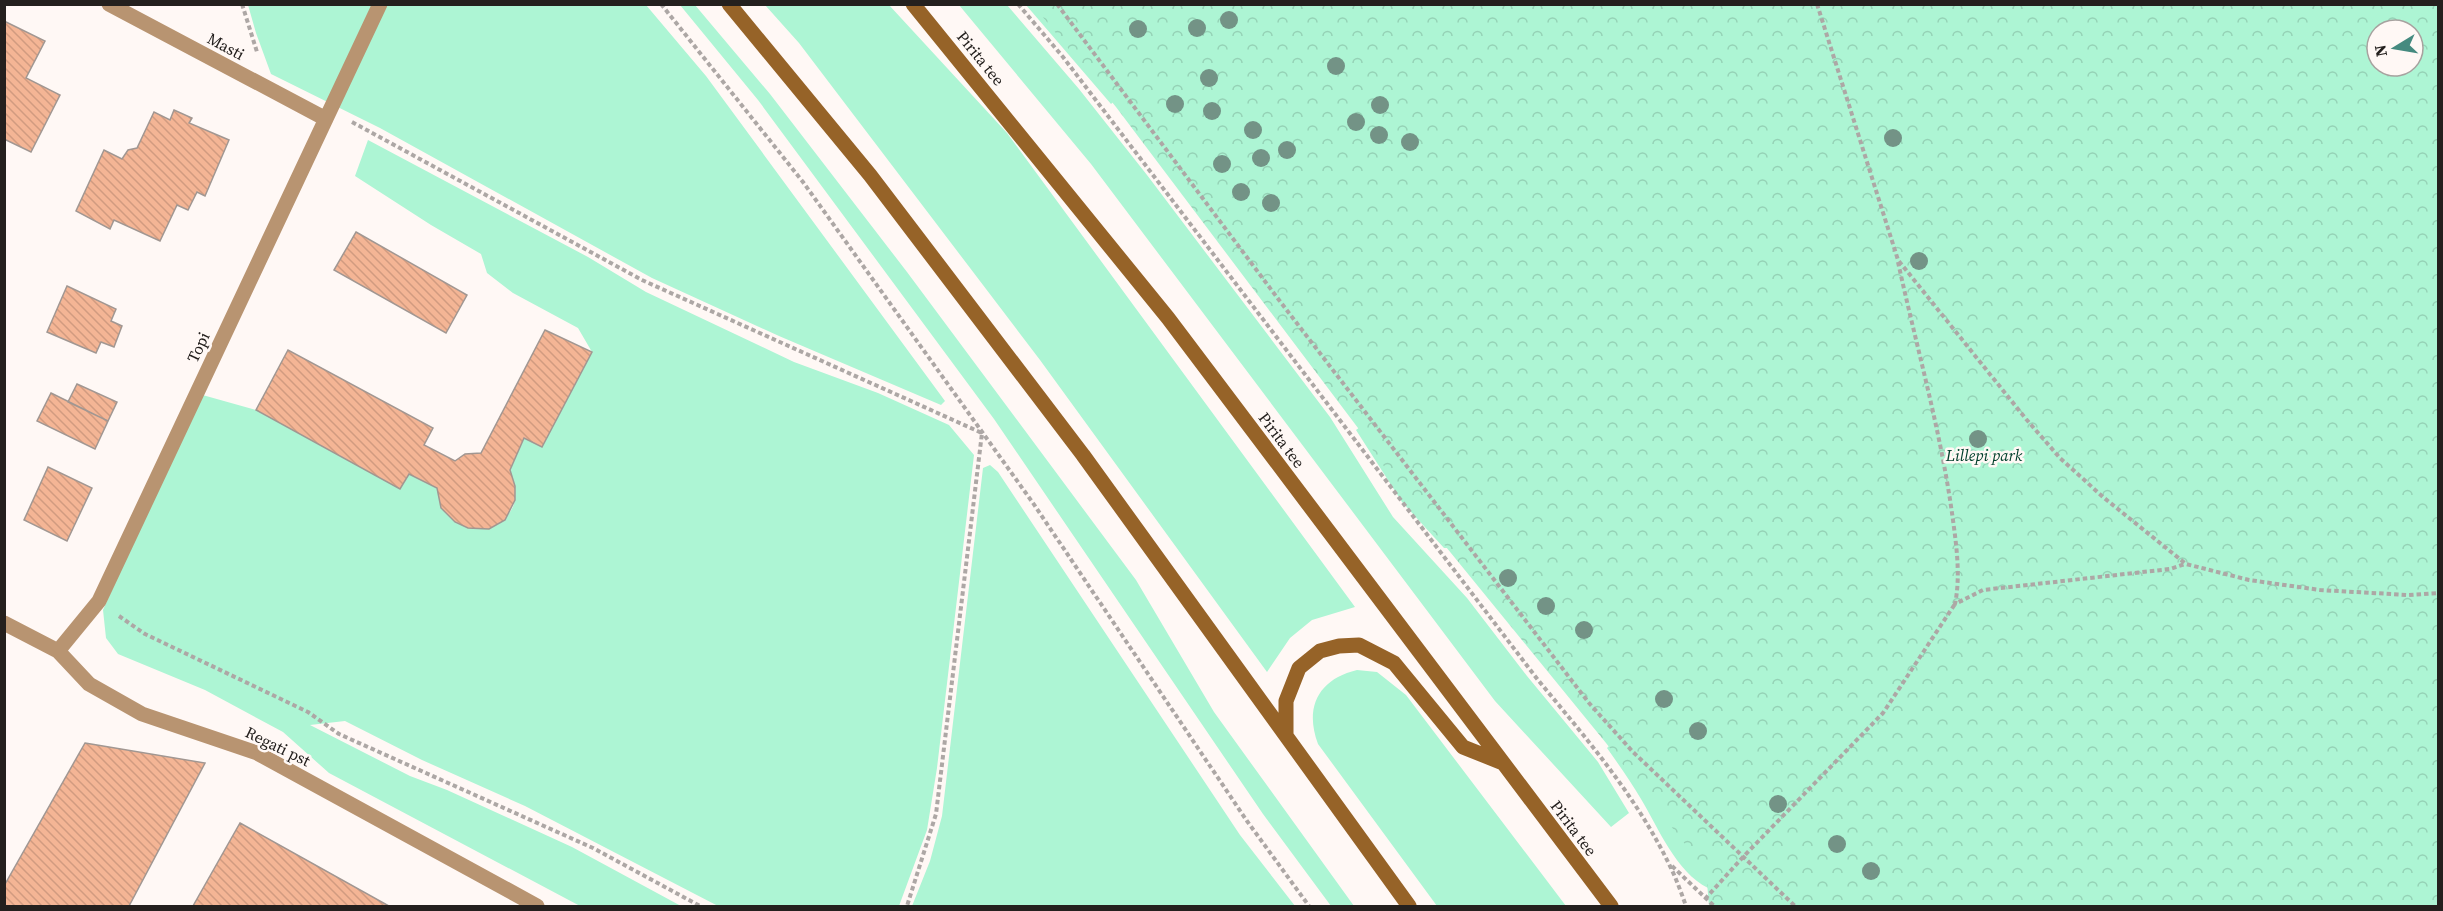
<svg xmlns="http://www.w3.org/2000/svg" width="2443" height="911" viewBox="0 0 2443 911" font-family="'Source Serif 4',serif">
<defs>
<pattern id="park-crowns" width="20" height="18" patternUnits="userSpaceOnUse" patternTransform="scale(1.5)"><rect width="20" height="18" fill="#adf5d4"/><path d="M2 6a3 3 0 1 1 6 0M12 15a3 3 0 1 1 6 0" fill="none" stroke="#95d2b6"/></pattern>
<pattern id="building-back-hatch" width="6" height="6" patternUnits="userSpaceOnUse" patternTransform="scale(1.5)"><rect width="6" height="6" fill="#f4b595"/><path d="M-1 5l2 2M0 0l6 6M5-1l2 2" fill="none" stroke="#d19b80"/></pattern>
</defs>
<rect width="100%" height="100%" fill="#fff8f5"/>
<path fill="#adf5d4" d="M248,5H646L706,76L945,401L941,405L779,336L652,278L380,128L271,74L256,33Z
M680,5H695L770,94L907,272L1136,580L1214,712L1354,906H1331L1263,814L994,419L758,100Z
M765,5H889L1007,133L1355,607L1312,620L1290,638L1267,672L1040,360L799,43Z
M959,5H1007L1079,89L1147,175L1330,417L1393,517L1467,598L1527,676L1598,762L1629,813L1611,827L1495,701L1091,164Z
M1026,5H1043L1114,101L1111,104Z
M368,140L588,257L646,292L794,362L878,393L949,425L974,455L937,768L927,830L899,906H718L525,806L422,760L345,721L310,725L410,776L447,790L572,847L681,906H580L329,773L283,732L205,690L118,654L106,638L103,610L199,394L256,410L395,486L409,474L437,488L489,529C517,513 520,500 510,470L524,438L542,447L592,352L578,328L513,293L487,273L481,254L431,225L355,176Z
M1360,427L1448,548H1444L1402,502L1356,430Z
M990,465L998,472L1240,835L1295,906H912L930,861L942,816L983,468Z
M1357,670L1377,672L1406,695L1566,906H1437L1318,744C1304,707 1319,679 1357,670Z
M1611,744L1730,860L1708,888C1676,872 1659,829 1641,799C1631,782 1619,765 1607,748Z"/>
<path fill="url(#park-crowns)" fill-rule="evenodd" d="M1033,5H2438V906H1709L1706,871L1606,743L1402,493L1358,428L1116,107ZM2377,30H2413V66H2377Z"/>
<path fill="url(#building-back-hatch)" stroke="#a19792" stroke-width="1.5" d="M4,21L45,41L26,78L60,95L31,152L4,139Z
M174,110L192,118L189,123L229,140L205,196L197,192L188,210L177,205L160,241L114,220L110,229L76,211L104,150L122,159L128,150L137,148L154,112L170,120Z
M356,232L467,295L446,333L334,270Z
M67,286L116,309L111,321L122,326L114,347L101,342L96,353L47,332Z
M545,330L592,352L542,447L524,438L510,470L515,486V500L505,520L489,529L468,528L455,522L441,508L437,488L409,474L400,489L256,410L288,350L433,428L424,445L455,461L465,454L481,453Z
M77,384L117,402L108,421L68,402Z
M51,393L108,421L95,449L37,421Z
M48,467L92,488L67,541L24,520Z
M85,743L205,763L129,906H4V886Z
M240,823L389,906H193Z"/>
<g fill="none" stroke-linecap="round" stroke-linejoin="round">
<path stroke="#ada7a5" stroke-width="4" stroke-dasharray="4.5 3" stroke-linecap="butt" d="M242,4L257,52
M661,4L803,182L1033,503L1247,821L1309,906
M1018,4L1063,57L1538,680C1586,738 1636,796 1669,864C1676,878 1681,892 1686,906
M1057,4L1279,300L1589,703L1633,752L1795,906
M1817,4L1898,260L2026,419L2060,458L2103,497L2186,564L2249,580L2320,590L2408,595L2438,593
M352,122L642,280L982,433L936,814L907,906
M1898,262C1916,345 1940,428 1952,513C1956,542 1961,575 1955,604L1983,590L2170,569L2185,564
M119,616L145,634L308,712L339,734L593,848L700,906
M1672,866L1714,906
M1705,899L1743,857L1883,713L1955,604"/>
<path stroke="#b89471" stroke-width="15" d="M109,4L326,119
M4,623L58,651L89,684L142,714L257,753L537,906
M58,651L99,601L380,4"/>
<path stroke="#966328" stroke-width="15" d="M729,4L870,175L1083,455L1409,906
M913,4L1168,318L1611,906
M1286,736V701L1299,668L1320,651L1339,646L1359,645L1394,663L1463,747L1503,763"/>
</g>
<g fill="#739386">
<circle cx="1229" cy="20" r="9"/>
<circle cx="1197" cy="28" r="9"/>
<circle cx="1138" cy="29" r="9"/>
<circle cx="1336" cy="66" r="9"/>
<circle cx="1209" cy="78" r="9"/>
<circle cx="1175" cy="104" r="9"/>
<circle cx="1380" cy="105" r="9"/>
<circle cx="1212" cy="111" r="9"/>
<circle cx="1356" cy="122" r="9"/>
<circle cx="1253" cy="130" r="9"/>
<circle cx="1379" cy="135" r="9"/>
<circle cx="1893" cy="138" r="9"/>
<circle cx="1410" cy="142" r="9"/>
<circle cx="1287" cy="150" r="9"/>
<circle cx="1261" cy="158" r="9"/>
<circle cx="1222" cy="164" r="9"/>
<circle cx="1241" cy="192" r="9"/>
<circle cx="1271" cy="203" r="9"/>
<circle cx="1919" cy="261" r="9"/>
<circle cx="1978" cy="439" r="9"/>
<circle cx="1508" cy="578" r="9"/>
<circle cx="1546" cy="606" r="9"/>
<circle cx="1584" cy="630" r="9"/>
<circle cx="1664" cy="699" r="9"/>
<circle cx="1698" cy="731" r="9"/>
<circle cx="1778" cy="804" r="9"/>
<circle cx="1837" cy="844" r="9"/>
<circle cx="1871" cy="871" r="9"/>
</g>
<g text-anchor="middle" dominant-baseline="central" stroke-width="5" stroke-linejoin="round" paint-order="stroke">
<g font-size="16" fill="#24201e" stroke="#fff8f5">
<text transform="translate(226 46) rotate(28)">Masti</text>
<text transform="translate(981 58) rotate(51)">Pirita tee</text>
<text transform="translate(198 347) rotate(-65)">Topi</text>
<text transform="translate(1282 440) rotate(53)">Pirita tee</text>
<text transform="translate(278 746) rotate(26)">Regati pst</text>
<text transform="translate(1574 828) rotate(53)">Pirita tee</text>
</g>
<g font-size="16" font-style="italic" fill="#01402c" stroke="#fff8f5">
<text x="1984" y="455">Lillepi park</text>
</g>
</g>
<rect width="2443" height="911" fill="none" stroke="#24201e" stroke-width="12"/>
<g transform="translate(2395 48) rotate(259)"><circle r="28" fill="#fff8f5" stroke="#a7a29f" stroke-width="1.5"/>
<path d="M0-4.5L10 22L0 15L-10 22Z" fill="#458a7f"/>
<text y="-9" font-size="16" font-weight="bold" text-anchor="middle" fill="#24201e">N</text>
</g>
</svg>
